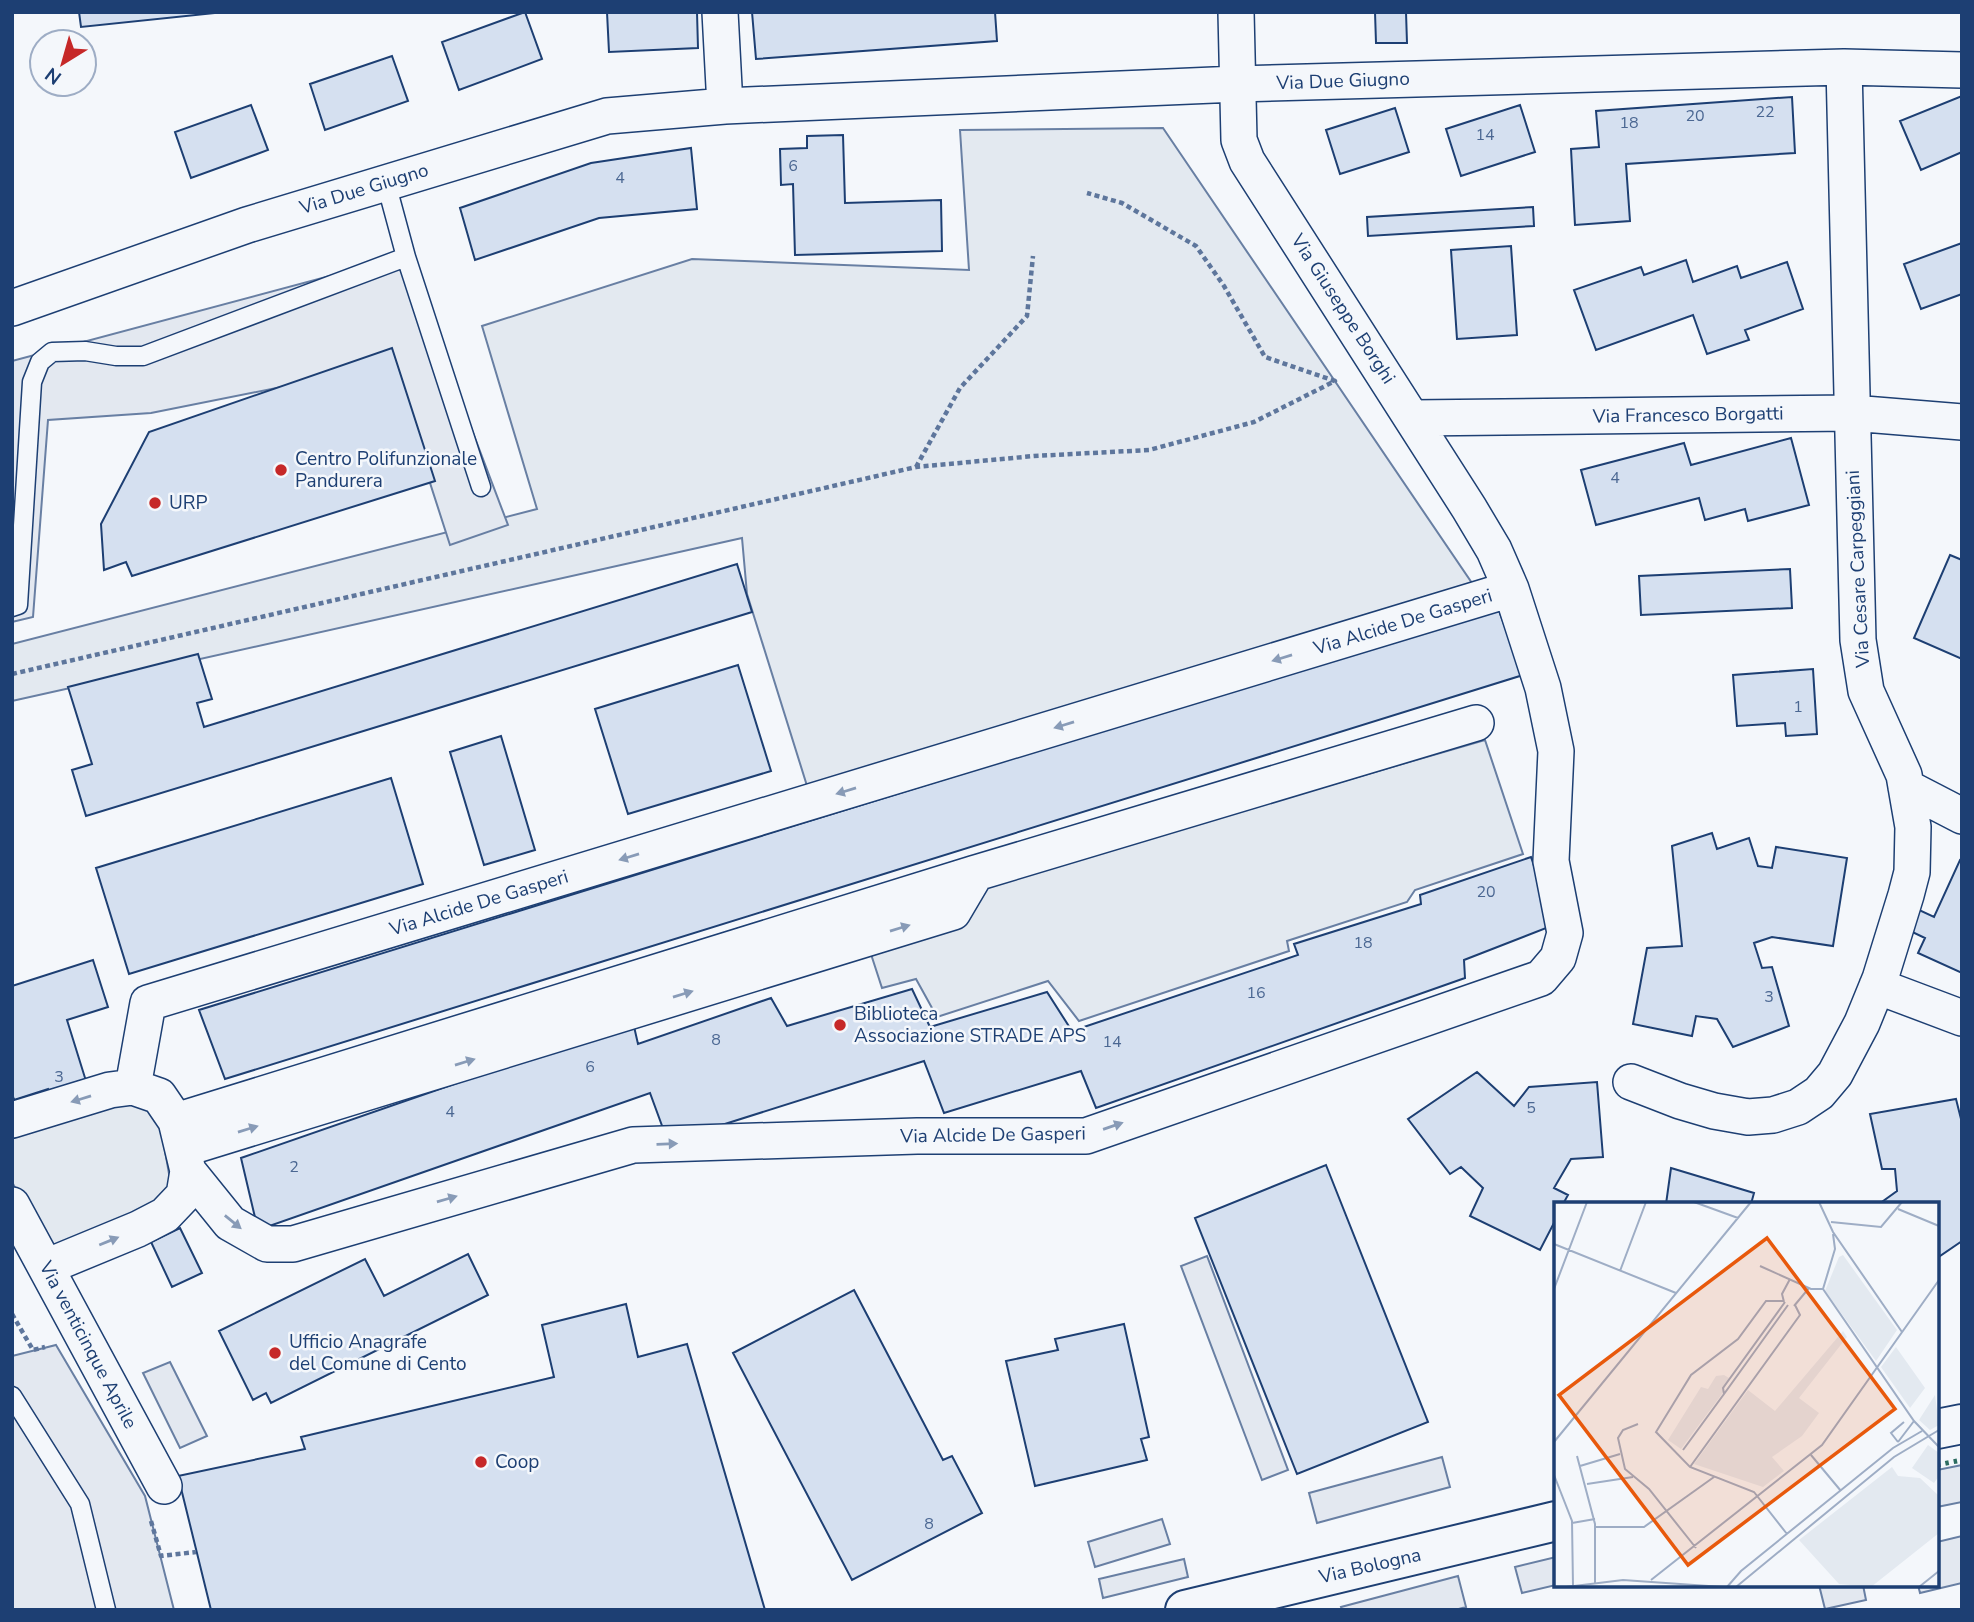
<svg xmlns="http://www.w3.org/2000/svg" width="1974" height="1622" viewBox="0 0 1974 1622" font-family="'Nunito Sans',sans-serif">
<rect width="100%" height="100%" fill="#f4f7fb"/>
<path fill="#e3e9f0" stroke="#687fa3" stroke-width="2" d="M1163,128L1476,589L808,789L747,594L742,538L12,701V644L537,509L482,326L692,259L969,270L960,130Z
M1485,740L1523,854L1415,890L1407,902L1287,941L1289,951L1079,1021L1048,981L937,1017L916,979L882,988L869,948L982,886Z
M119,1099L145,1105L160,1122L171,1185L155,1207L50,1251L12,1182V1131Z"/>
<path fill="#e3e8f0" stroke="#687fa3" stroke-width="2" d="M408,255L420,293L508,525L450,545L392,365L151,413L48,420L33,617L12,622V361Z
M1207,1256L1288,1470L1262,1480L1181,1266Z
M56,1345L145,1496L174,1610H12V1356Z
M170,1362L207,1436L180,1448L143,1373Z
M1442,1457L1450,1487L1317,1523L1309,1493Z
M1962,1465V1502L1937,1507V1470Z
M1162,1519L1170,1544L1095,1567L1088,1542Z
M1962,1536V1583L1920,1593L1918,1585H1937V1542Z
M1556,1557V1585L1522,1593L1515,1567Z
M1184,1559L1188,1577L1103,1598L1099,1579Z
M1458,1576L1466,1607L1455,1610H1342L1341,1607Z
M1819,1585H1863L1866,1600L1825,1609Z"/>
<path fill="#d5e0f0" stroke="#1d3f73" stroke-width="2" d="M79,12H214L215,13L81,27Z
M525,12L542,59L459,90L442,42Z
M607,12H697L698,48L609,52Z
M752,12H995L997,41L756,59Z
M1292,12H1406L1407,43H1376L1375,12Z
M392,56L408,101L325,130L310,84Z
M1962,96V152L1921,170L1900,121Z
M1792,97L1795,153L1626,164L1630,221L1575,225L1571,149L1599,147L1596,111Z
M251,105L268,150L191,178L175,132Z
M1520,105L1535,152L1461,176L1446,129Z
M1395,108L1409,152L1340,174L1326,130Z
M843,135L845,203L941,200L942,251L795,255L793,184L781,185L780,149L807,148V136Z
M691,148L697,209L599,218L475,260L460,208L591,163Z
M1533,207L1534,226L1368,236L1367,217Z
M1962,243V294L1921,309L1904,264Z
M1511,246L1517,335L1457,339L1451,250Z
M1686,260L1693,282L1737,266L1741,278L1787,262L1803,309L1745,330L1749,340L1707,354L1693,315L1596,350L1574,290L1641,267L1644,275Z
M392,348L435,481L132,576L126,562L104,570L101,524L149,432Z
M1791,438L1809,505L1748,521L1745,509L1705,520L1699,498L1596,525L1581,470L1684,443L1691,465Z
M1950,555L1962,560V659L1914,638Z
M737,564L752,612L86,816L72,770L92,764L68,687L198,654L212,699L197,703L204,727Z
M1790,569L1792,608L1641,615L1639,576Z
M1498,608L1523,675L225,1079L199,1010Z
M738,665L771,771L628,814L595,709Z
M1813,669L1817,734L1786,736L1785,723L1737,726L1733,675Z
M501,736L535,850L484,865L450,752Z
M391,778L423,884L129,974L96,868Z
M1712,833L1717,849L1749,838L1758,866L1772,868L1776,847L1847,858L1833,946L1772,937L1754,943L1762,968L1772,967L1789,1026L1733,1047L1717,1019L1696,1016L1692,1036L1633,1024L1647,948L1682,946L1672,846Z
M1531,857L1554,925L1464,960L1465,978L1096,1108L1081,1071L944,1113L924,1061L668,1142L650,1093L258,1230L241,1158L633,1022L638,1044L771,998L787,1026L912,989L930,1027L1047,992L1072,1031L1298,955L1294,944L1421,904L1420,895Z
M1960,860L1962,861V973L1918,953L1925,938L1906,929L1915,908L1934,917Z
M93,960L108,1007L67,1020L86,1081L49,1093L48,1089L14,1100L12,1093V986Z
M1477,1072L1514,1106L1529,1087L1597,1082L1603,1157L1571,1159L1554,1188L1568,1195L1563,1204H1556V1219L1540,1250L1470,1216L1483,1188L1461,1167L1450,1174L1408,1119Z
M1956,1099L1962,1123V1241L1937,1258V1204H1879L1897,1191L1895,1169H1882L1870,1114Z
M1326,1165L1428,1422L1297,1474L1195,1218Z
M1671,1168L1754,1193L1751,1204H1666Z
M180,1228L202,1273L172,1287L151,1242Z
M468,1254L488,1295L271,1403L266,1393L253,1400L219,1331L365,1259L384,1296Z
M854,1290L943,1460L952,1456L982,1513L852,1580L733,1353Z
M626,1304L638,1357L687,1344L765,1610H211L178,1476L305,1449L301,1437L554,1377L542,1325Z
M1124,1324L1149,1437L1141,1439L1147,1460L1035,1486L1006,1361L1058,1350L1055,1339Z"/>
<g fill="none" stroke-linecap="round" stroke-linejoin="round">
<defs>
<path id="service" d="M386,183L406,257L481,487
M12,607L18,605L32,382L40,362L52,352L85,351L116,356H143L406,257
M12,1396L80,1504L106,1610"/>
<path id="minor" d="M720,12L725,106
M12,308L247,225L607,116L725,106L1237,84L1844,67L1962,70
M1413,418L1852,413L1962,422
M1906,787L1962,816
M976,873L1476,723
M1877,986L1962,1018
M1631,1082L1680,1101L1714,1111L1748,1117L1773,1115L1798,1107L1819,1093L1835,1074L1862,1023L1880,979L1906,895L1912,872L1913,827L1904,775L1866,691L1858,640L1844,67
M133,1087L148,1003L1511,589
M12,1120L110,1090L133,1087L159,1096L176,1121L188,1171L184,1195L165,1215L138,1229L46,1267
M176,1121L976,873L953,912L183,1149
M188,1171L230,1223L267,1244H293L633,1145L917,1136H1086L1541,978L1558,958L1565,933L1551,861L1556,751L1543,688L1511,589L1494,550L1469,508L1247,161L1239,140L1236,12
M12,1205L164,1486"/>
<path id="secondary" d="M1937,1429L1962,1424
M1185,1610L1556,1521"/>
</defs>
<use href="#service" stroke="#1d3f73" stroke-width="21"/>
<use href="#minor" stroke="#1d3f73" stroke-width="38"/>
<use href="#secondary" stroke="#1d3f73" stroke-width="42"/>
<path stroke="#5e769c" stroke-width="4.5" stroke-dasharray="5 3.5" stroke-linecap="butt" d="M916,467L960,388L1027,316L1033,256
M12,674L916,467L1034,456L1149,450L1254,422L1335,381L1265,357L1224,286L1196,246L1122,203L1087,193
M12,1314L33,1350L45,1347
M151,1521L161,1556L196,1552"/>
<use href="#service" stroke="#f4f7fb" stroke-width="18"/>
<use href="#minor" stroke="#f4f7fb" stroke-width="35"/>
<use href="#secondary" stroke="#f4f7fb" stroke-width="38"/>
<path stroke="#2c6c60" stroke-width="5" stroke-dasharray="3.5 5" stroke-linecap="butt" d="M1937,1465L1962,1460"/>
</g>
<defs><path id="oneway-solid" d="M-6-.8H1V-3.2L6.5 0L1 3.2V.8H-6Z" transform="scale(1.75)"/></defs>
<g fill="#889bb7">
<use href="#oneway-solid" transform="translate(1282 658) rotate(163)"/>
<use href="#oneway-solid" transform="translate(1064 725) rotate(163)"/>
<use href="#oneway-solid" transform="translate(846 791) rotate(163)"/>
<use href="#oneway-solid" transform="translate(629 857) rotate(163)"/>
<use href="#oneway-solid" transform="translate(900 928) rotate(-17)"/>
<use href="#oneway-solid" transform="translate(683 994) rotate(-17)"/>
<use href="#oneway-solid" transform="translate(465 1062) rotate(-17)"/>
<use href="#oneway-solid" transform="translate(81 1099) rotate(163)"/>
<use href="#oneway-solid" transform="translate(1113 1126) rotate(-19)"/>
<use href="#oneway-solid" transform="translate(248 1129) rotate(-17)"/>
<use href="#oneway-solid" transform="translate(667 1144) rotate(-2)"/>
<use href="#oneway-solid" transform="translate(447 1199) rotate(-16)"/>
<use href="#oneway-solid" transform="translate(233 1222) rotate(39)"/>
<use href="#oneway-solid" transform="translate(109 1241) rotate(-22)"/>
</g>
<g fill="#c62828" stroke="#f4f7fb" stroke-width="2.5">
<circle cx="281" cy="470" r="7"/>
<circle cx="155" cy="503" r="7"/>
<circle cx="840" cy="1025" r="7"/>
<circle cx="275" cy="1353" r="7"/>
<circle cx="481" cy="1462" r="7"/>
</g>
<g text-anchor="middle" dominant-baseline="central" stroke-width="5" stroke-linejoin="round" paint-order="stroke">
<g font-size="16" fill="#4b6792">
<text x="1765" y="112">22</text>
<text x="1695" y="116">20</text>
<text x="1629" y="123">18</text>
<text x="1485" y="135">14</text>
<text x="793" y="166">6</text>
<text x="620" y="178">4</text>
<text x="1615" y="478">4</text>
<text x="1798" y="707">1</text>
<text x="1486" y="892">20</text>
<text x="1363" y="943">18</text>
<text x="1256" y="993">16</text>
<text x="1769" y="997">3</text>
<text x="716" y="1040">8</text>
<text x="1112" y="1042">14</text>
<text x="590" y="1067">6</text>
<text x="59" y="1077">3</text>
<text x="1531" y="1108">5</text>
<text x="450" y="1112">4</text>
<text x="294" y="1167">2</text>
<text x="929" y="1524">8</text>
</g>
<g font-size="19" fill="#1d3f73" stroke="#f4f7fb">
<text transform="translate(1343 81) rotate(-2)">Via Due Giugno</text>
<text transform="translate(364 189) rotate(-17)">Via Due Giugno</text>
<text transform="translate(1343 309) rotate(57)">Via Giuseppe Borghi</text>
<text transform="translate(1688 415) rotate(-1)">Via Francesco Borgatti</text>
<text transform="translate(1858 569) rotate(-93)">Via Cesare Carpeggiani</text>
<text transform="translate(1403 622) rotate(-17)">Via Alcide De Gasperi</text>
<text transform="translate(479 903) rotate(-17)">Via Alcide De Gasperi</text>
<text transform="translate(993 1135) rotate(-1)">Via Alcide De Gasperi</text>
<text transform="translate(88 1345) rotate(62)">Via venticinque Aprile</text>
<text transform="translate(1370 1566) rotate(-13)">Via Bologna</text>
</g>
<g font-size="19" fill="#1d3f73" stroke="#f4f7fb" text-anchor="start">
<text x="295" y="459">Centro Polifunzionale<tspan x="295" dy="22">Pandurera</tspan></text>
<text x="169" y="503">URP</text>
<text x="854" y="1014">Biblioteca<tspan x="854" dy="22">Associazione STRADE APS</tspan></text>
<text x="289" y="1342">Ufficio Anagrafe<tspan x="289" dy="22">del Comune di Cento</tspan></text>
<text x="495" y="1462">Coop</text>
</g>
</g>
<g transform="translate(1554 1202)">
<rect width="385" height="385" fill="#f4f7fb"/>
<path d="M289,53L343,128L322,159L271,89L285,55ZM289,129L293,135L245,196L265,211L248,234L218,255L230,269L209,285L140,262L194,188L221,209ZM342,145L371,186L356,206L327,165ZM170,173L175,176L168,192L127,247L114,238L147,185L154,187L162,174ZM381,193L385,223L376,228L365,218ZM374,243L385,251V274L380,281L358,266ZM338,265L344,274L366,276L385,294V331L317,385L285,382L245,338Z" fill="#e3e9f0"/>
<path fill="none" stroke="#9eadc5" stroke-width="2" d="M140,0L184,16M265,0L279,30L348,130M344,7L385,24M277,20L327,25L348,0M0,42L122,91M206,64L257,87H269M66,69L92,0M0,87L33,0M269,87L360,219L385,245M269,87L281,47L279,32M229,99H212L184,137L137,173L102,230L136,265L200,290L233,332M230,100L228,92L236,77M231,100L169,186L170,192L234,103M240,104L255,86M84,222L69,228L64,236L71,267L95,287L142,346M0,240L197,0M344,240L360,219M344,240L337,231L350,220M129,248L170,192M257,253L287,289M23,254L41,322V381M26,264L66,252M136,265L246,113L241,103M0,273L18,319L19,384M33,282L79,275M18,321L41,317M42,325H90L160,275M97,378L268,243L385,78M12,385L69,378L169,385M173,385L187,369L339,246L368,229M182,385L340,255L385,228M365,385L385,369"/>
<path fill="#e8590c" fill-opacity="0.15" stroke="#e8590c" stroke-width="3.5" d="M213,36L341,207L134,363L5,193Z"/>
<rect width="385" height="385" fill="none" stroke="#1d3f73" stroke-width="3.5"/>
</g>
<rect width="1974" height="1622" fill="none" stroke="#1d3f73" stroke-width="28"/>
<g transform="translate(63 63) rotate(217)"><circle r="33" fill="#f4f7fb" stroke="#9eadc5" stroke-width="2"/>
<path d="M0-5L12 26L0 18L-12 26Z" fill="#c62828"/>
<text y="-10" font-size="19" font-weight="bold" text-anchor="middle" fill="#1d3f73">N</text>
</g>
</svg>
